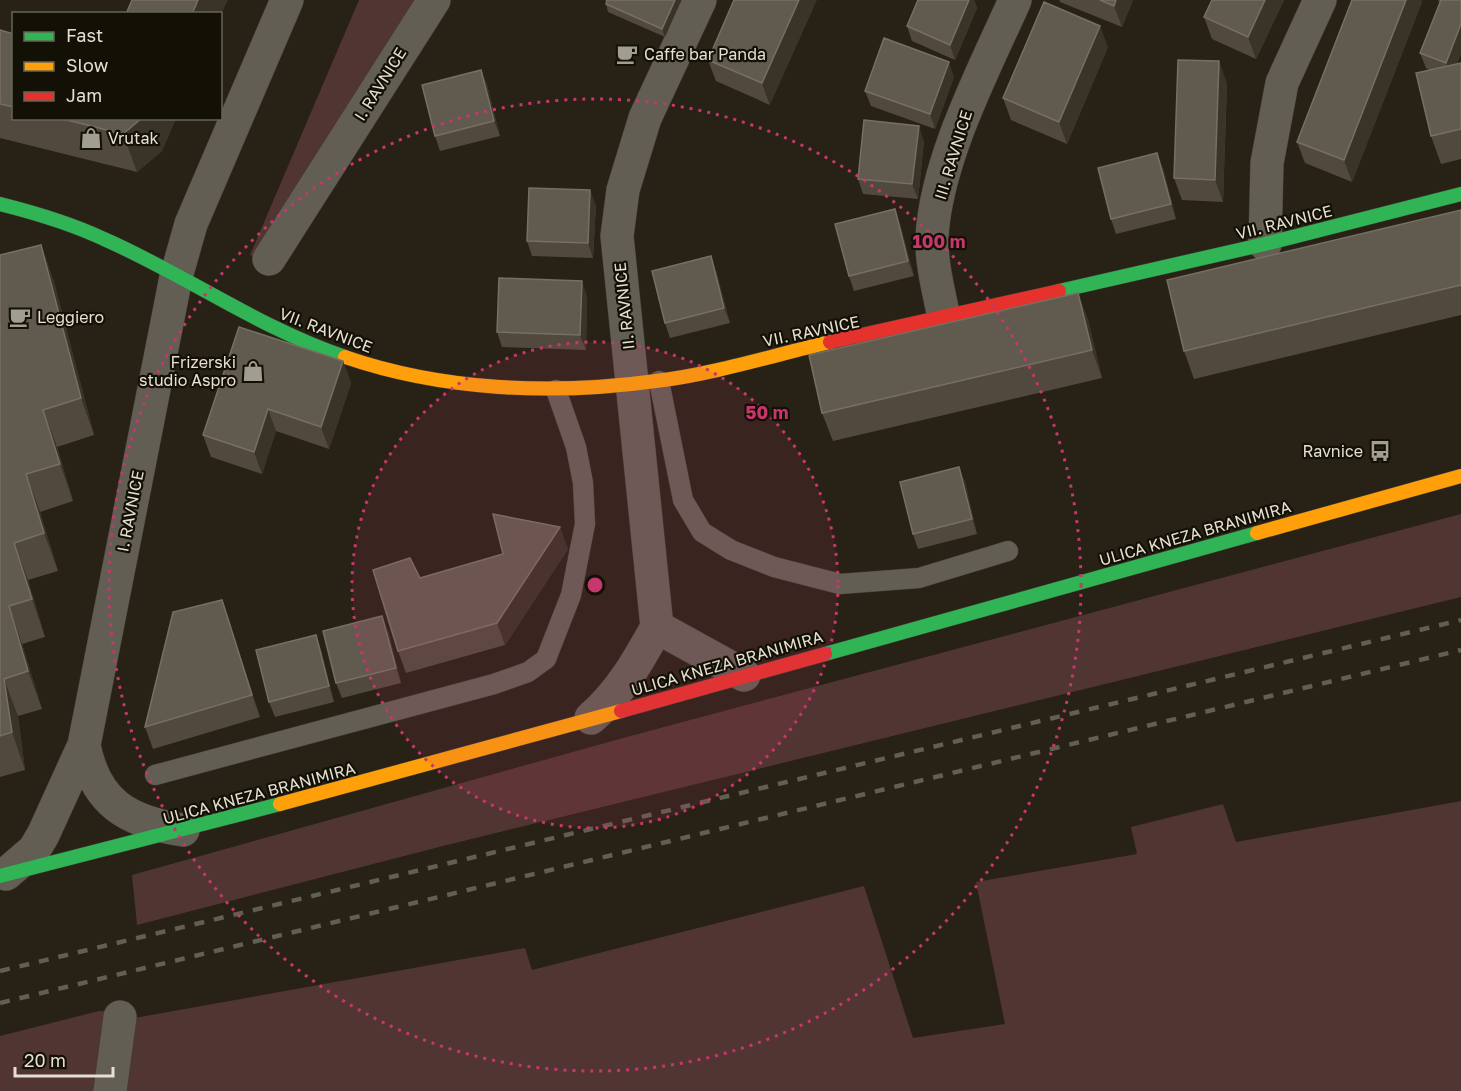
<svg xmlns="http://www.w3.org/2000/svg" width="1461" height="1091" viewBox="0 0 1461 1091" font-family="'Golos Text',sans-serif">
<rect width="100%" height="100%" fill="#272215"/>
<path fill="#513532" d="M359,0H424L259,258L250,255Z
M1461,514V597L443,846L137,925L132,875L623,738Z
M1461,801V1091H121L129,1019L525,948L532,970L864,886L913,1038L1005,1024L976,882L1137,854L1131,827L1223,804L1236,842Z
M99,1011H107L100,1091H0V1036Z"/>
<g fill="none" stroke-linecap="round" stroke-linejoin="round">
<defs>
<path id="lane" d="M659,381L683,500L702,532L731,550L774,567L840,584L919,578L1008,551
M155,775L494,684L528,672L546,659L571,595L585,524L583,483L576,447L556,390"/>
<path id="street" d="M1265,244L1267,163L1282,83L1320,0
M269,259L434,0
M944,318C939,292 931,263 932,237C936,160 984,70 1015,0
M657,627L744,675
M591,718C621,692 638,661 657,627L617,236L623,190L645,118L700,0
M84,745C95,803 128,822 183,830
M6,874L34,850L43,835L84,745L176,277L191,224L287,0
M110,1091L120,1017"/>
<path id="fast" d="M0,204C36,213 70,223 104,239C186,275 259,328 345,357
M1059,291L1265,244L1461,194
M825,654L1257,533
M0,876L280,804"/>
<path id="slow" d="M345,357C444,391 554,395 656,381C714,374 774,355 830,342
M1257,533L1461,476
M280,804L621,711"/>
<path id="jam" d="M830,342L1059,291
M621,711L825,654"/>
</defs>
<use href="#lane" stroke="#433e34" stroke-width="21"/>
<use href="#street" stroke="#433e34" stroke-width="34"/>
<use href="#fast" stroke="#433e34" stroke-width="15"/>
<use href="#slow" stroke="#433e34" stroke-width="15"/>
<use href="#jam" stroke="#433e34" stroke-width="15"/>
<use href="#lane" stroke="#625e54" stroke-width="20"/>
<use href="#street" stroke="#625e54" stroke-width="33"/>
<use href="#fast" stroke="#30b455" stroke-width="14"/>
<use href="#slow" stroke="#ff9f0a" stroke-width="14"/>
<use href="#jam" stroke="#e5322d" stroke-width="14"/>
<path stroke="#615e52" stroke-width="4.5" stroke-dasharray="10 10" stroke-linecap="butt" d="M0,971L1461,620
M0,1003L1461,650"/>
</g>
<path fill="#51493e" d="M604,0H681L665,37L608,12L606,4L607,1Z
M734,0L770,105L716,81L708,60Z
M918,0H974L977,8L955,60L912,41L907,26Z
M1059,0H1133L1122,27L1060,2Z
M1212,0H1284L1256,59L1212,39L1204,17Z
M1352,0H1421L1422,2L1352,182L1305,163L1297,142Z
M1438,0H1461V53L1457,64L1461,63V159L1441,164L1431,136L1430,70L1426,68L1420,53L1440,4Z
M0,30L14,34V118H176L162,151L137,172L0,138Z
M1108,47L1067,144L1011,120L1003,98Z
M481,70L487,85L500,136L440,151L435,136Z
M954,77L935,129L871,106L865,91Z
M1227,83L1223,202L1182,200L1174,178Z
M924,141L918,199L863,194L858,179Z
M1163,168L1176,219L1116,234L1111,219Z
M596,205L593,258L532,256L527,241Z
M1461,210V315L1194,379L1184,351Z
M900,224L914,276L854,291L849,276Z
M41,245L54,282L94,435L57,447L73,501L40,512L58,571L28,580L45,637L22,644L42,709L18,716L25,770L0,777V255Z
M716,271L730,323L670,338L665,323Z
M1078,293L1088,320L1102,378L833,441L822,413Z
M587,296L586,350L502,347L497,332Z
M343,361L351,383L329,449L276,431L262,474L211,457L203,435Z
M959,467L965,482L977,534L918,549L913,534Z
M568,549L505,645L406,673L398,651L420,578Z
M222,600L260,717L153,749L145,727Z
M388,631L401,683L342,698L336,683Z
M316,635L321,650L334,702L275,717L269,702Z"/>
<path fill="#3a3327" d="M198,0H228L220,16V14H192Z
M675,0H681L665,37L662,29Z
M799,0H817L770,105L762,83Z
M969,0H974L977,8L955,60L950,45Z
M1116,0H1133L1122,27L1114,6Z
M1265,0H1284L1256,59L1248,37Z
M1406,0H1421L1422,2L1352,182L1344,160Z
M1461,24V53L1451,78L1446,63Z
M1100,26L1108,47L1067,144L1059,122Z
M1219,61L1227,83L1223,202L1215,180Z
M949,62L954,77L935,129L930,114Z
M481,70L487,85L500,136L494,121Z
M142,118H176L162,151L137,172L123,134Z
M919,126L924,141L918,199L912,184Z
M1157,153L1163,168L1176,219L1171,204Z
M590,190L596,205L593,258L588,243Z
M895,209L900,224L914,276L908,261Z
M41,245L54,282L94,435L81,398Z
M711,256L716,271L730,323L724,308Z
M582,281L587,296L586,350L580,335Z
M1078,293L1088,320L1102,378L1092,350Z
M343,361L351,383L329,449L321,427Z
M268,409L276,431L262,474L254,452Z
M43,410L57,447L73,501L60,464Z
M959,467L965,482L977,534L972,519Z
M26,474L40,512L58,571L44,533Z
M560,527L568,549L505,645L497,623Z
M14,543L28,580L45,637L32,599Z
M222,600L230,622L260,717L252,695Z
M9,606L22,644L42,709L28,671Z
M382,616L388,631L401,683L396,668Z
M316,635L321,650L334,702L329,686Z
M4,679L18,716L25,770L12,732Z"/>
<path fill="#615a4e" stroke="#766f62" stroke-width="1.5" d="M132,0H198L192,14H126Z
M607,0H675L662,29L606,4Z
M734,0H799L762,83L708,60Z
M918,0H969L950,45L907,26Z
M1100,0H1116L1114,6Z
M1212,0H1265L1248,37L1204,17Z
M1352,0H1406L1344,160L1297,142Z
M1441,0H1461V24L1446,63L1420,53Z
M1044,2L1100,26L1059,122L1003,98Z
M0,30L14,34V107L0,104Z
M884,38L949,62L930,114L865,91Z
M1178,60L1219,61L1215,180L1174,178Z
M1461,63V129L1431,136L1416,73Z
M481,70L494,121L435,136L422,85Z
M59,118H142L123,134Z
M864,120L919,126L912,184L858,179Z
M1157,153L1171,204L1111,219L1098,168Z
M529,188L590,190L588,243L527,241Z
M895,209L908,261L849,276L835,224Z
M1461,210V285L1184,351L1167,280Z
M41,245L81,398L43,410L60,464L26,474L44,533L14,543L32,599L9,606L28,671L4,679L12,732L0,736V255Z
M711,256L724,308L665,323L652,271Z
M499,278L582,281L580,335L497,332Z
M1078,293L1092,350L822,413L809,355Z
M239,327L343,361L321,427L268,409L254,452L203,435Z
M959,467L972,519L913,534L900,482Z
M493,514L560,527L497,623L398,651L373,570L410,558L420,578L503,554Z
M222,600L252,695L145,727L173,612Z
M382,616L396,668L336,683L323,631Z
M316,635L329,686L269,702L256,650Z"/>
<circle cx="595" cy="585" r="243" fill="#c7366d" fill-opacity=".12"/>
<g fill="none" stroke="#c7366d" stroke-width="3" stroke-dasharray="3 6">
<circle cx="595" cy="585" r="243"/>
<circle cx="595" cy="585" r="486"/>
</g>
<defs>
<symbol id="cafe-bare" viewBox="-9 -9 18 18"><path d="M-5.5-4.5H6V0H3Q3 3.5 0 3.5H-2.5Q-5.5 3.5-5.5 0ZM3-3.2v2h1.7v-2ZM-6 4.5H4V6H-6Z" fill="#a29e8f" stroke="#131006" stroke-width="2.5" paint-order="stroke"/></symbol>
<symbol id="shop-bare" viewBox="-9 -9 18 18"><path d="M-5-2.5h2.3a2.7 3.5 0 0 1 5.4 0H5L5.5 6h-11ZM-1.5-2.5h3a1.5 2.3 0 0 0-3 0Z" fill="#a29e8f" stroke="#131006" stroke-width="2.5" paint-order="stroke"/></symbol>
<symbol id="bus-bare" viewBox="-9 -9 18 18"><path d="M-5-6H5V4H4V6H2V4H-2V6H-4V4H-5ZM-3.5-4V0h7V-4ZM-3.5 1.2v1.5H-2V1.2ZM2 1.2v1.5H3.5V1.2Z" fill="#a29e8f" stroke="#131006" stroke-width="2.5" paint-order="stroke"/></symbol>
</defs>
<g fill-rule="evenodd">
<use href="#cafe-bare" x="612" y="39" width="30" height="30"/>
<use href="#shop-bare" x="76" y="123" width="30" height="30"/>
<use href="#cafe-bare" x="5" y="302" width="30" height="30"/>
<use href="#shop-bare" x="238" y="356" width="30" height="30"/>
<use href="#bus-bare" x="1365" y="436" width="30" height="30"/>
</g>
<g text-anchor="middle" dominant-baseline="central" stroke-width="4.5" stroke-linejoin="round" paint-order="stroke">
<g font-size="16" fill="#e5e0d1" stroke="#131006" text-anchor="start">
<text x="644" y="54">Caffe bar Panda</text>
<text x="108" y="138">Vrutak</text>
<text x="37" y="317">Leggiero</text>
<text x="236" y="362" text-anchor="end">Frizerski<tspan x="236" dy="18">studio Aspro</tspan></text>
<text x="1363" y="451" text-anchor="end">Ravnice</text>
</g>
<g font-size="16" fill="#e5e0d1" stroke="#131006">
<text transform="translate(380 84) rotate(-58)">I. RAVNICE</text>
<text transform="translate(953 155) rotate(-73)">III. RAVNICE</text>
<text transform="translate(1284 222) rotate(-14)">VII. RAVNICE</text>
<text transform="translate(624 306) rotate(-96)">II. RAVNICE</text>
<text transform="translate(326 330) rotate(21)">VII. RAVNICE</text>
<text transform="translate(811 331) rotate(-12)">VII. RAVNICE</text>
<text transform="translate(130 511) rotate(-79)">I. RAVNICE</text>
<text transform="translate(1195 533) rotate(-16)">ULICA KNEZA BRANIMIRA</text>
<text transform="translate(727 663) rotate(-16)">ULICA KNEZA BRANIMIRA</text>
<text transform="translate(259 793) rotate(-15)">ULICA KNEZA BRANIMIRA</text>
</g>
</g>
<circle cx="595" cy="585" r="9" fill="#c7366d" stroke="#131006" stroke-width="3"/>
<g font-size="18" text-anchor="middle" font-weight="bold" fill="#c7366d" stroke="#131006" stroke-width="4.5" stroke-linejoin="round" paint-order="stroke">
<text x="939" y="248">100 m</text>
<text x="767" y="419">50 m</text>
</g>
<rect x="12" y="12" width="210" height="108" fill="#131006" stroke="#676357" stroke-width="1.5"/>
<rect x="24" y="32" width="30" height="9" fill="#30b455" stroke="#676357" stroke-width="1.5"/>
<text x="66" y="42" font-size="18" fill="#e5e0d1">Fast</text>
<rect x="24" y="62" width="30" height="9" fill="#ff9f0a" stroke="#676357" stroke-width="1.5"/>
<text x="66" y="72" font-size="18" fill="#e5e0d1">Slow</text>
<rect x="24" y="92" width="30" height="9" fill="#e5322d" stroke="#676357" stroke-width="1.5"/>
<text x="66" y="102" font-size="18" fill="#e5e0d1">Jam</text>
<path d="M15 1067v9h98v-9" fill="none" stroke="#e5e0d1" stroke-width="3"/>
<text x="24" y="1067" font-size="18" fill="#e5e0d1" stroke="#131006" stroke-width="4.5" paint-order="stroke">20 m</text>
</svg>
